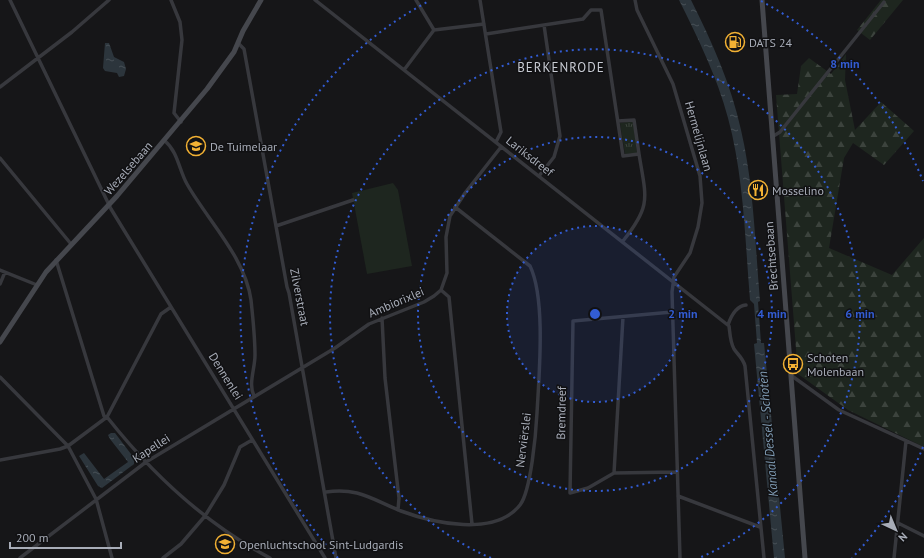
<svg xmlns="http://www.w3.org/2000/svg" width="924" height="558" viewBox="0 0 924 558" font-family="'PT Sans',sans-serif">
<defs>
<pattern id="grass-tufts" width="24" height="20" patternUnits="userSpaceOnUse"><rect width="24" height="20" fill="#1e261f"/><path d="M3 7l-1-3M5 7V3M7 7l1-3M15 17l-1-3M17 17v-4M19 17l1-3" fill="none" stroke="#3c433d"/></pattern>
<pattern id="forest-firs" width="22" height="20" patternUnits="userSpaceOnUse"><rect width="22" height="20" fill="#1e261f"/><path d="M5 1l3.5 6h-7zM16 11l3.5 6h-7z" fill="#3c433d"/></pattern>
<pattern id="water-ripples" width="26" height="14" patternUnits="userSpaceOnUse"><rect width="26" height="14" fill="#2c353c"/><path d="M2 4q2-2 4 0t4 0M15 11q2-2 4 0t4 0" fill="none" stroke="#485056"/></pattern>
</defs>
<rect width="100%" height="100%" fill="#161618"/>
<path fill="url(#grass-tufts)" d="M633,121L637,153L625,154L620,123Z"/>
<path fill="url(#forest-firs)" d="M881,0H903L870,40L857,30Z
M846,54L845,80L855,130L881,102L914,131L884,165L853,143L844,158L829,248L892,275L924,238V447L848,410L798,374L776,95L797,94L801,66L809,58L831,74Z"/>
<path fill="#1e261f" d="M393,183L398,190L412,266L367,274L352,193Z"/>
<path fill="url(#water-ripples)" d="M679,0H691C712,42 731,84 741,130C754,186 755,244 760,301L758,302L761,343H764L785,558H774L754,344L757,343L754,304L750,300C745,240 744,177 728,118C717,77 698,38 679,0Z
M105,43H109L114,57L124,62L126,69L124,76L119,77L117,73L105,71L103,68Z
M111,433H115L134,458V464L102,488L98,486L79,456L84,453L104,479L128,462L110,439L108,435Z"/>
<g fill="none" stroke-linecap="round" stroke-linejoin="round">
<path stroke="#37383d" stroke-width="3.5" d="M10,0L111,209L325,558
M171,0L180,22L182,40L174,113L181,122
M315,0L729,326C730,333 730,342 734,349C738,355 743,358 745,366L764,558
M416,0L434,30
M480,0L501,132L496,142
M635,0L637,10L673,84L700,176L702,203L698,227L690,253L674,277L672,292L680,558
M486,34L583,19L591,10H601L623,156L639,154L634,120L618,121
M238,43L244,49L287,287L289,293L336,558
M404,70L434,30L484,24
M0,87L72,32L109,0
M772,137L780,132L884,2
M165,141C178,152 179,170 187,184C208,221 245,257 251,300C253,319 255,337 255,355C255,369 248,384 254,396
M0,158L71,244
M539,176L554,157L560,136L544,25
M276,226L353,200
M623,241C652,205 646,198 639,154
M56,260L104,416L107,417C152,474 206,524 270,558
M0,270L37,285
M0,284L5,272
M441,290L449,297L450,307L472,524
M672,312L573,321L570,493L588,488L614,473L677,472
M382,318L385,378L399,498L398,510
M728,325C731,316 736,306 746,305
M792,376L839,410L924,449
M0,377L68,446L60,449L0,460
M614,473L623,317
M326,492C358,487 373,500 401,511C433,523 495,537 520,505C531,491 536,432 537,413C539,375 546,299 530,266L455,207
M678,496L760,527
M898,523L924,536
M20,558L146,462L335,348L369,324L424,302L434,296L441,290L447,273L446,237L450,216L465,193L501,147
M112,558L96,499L68,446L107,417L161,314L171,307
M163,558L181,544L205,516L224,485L240,447L252,440
M894,558L906,441"/>
<path stroke="#45474d" stroke-width="5" d="M762,0L805,558
M0,342L46,272L117,196L207,89L234,52L243,31L261,0"/>
</g>
<circle cx="595" cy="314" r="88" fill="#325cd3" fill-opacity=".12"/>
<g fill="none" stroke="#325cd3" stroke-width="2" stroke-dasharray="2 4">
<circle cx="595" cy="314" r="88"/>
<circle cx="595" cy="314" r="177"/>
<path d="M491 558A265 265 0 1 1 699 558"/>
<path d="M923 447A354 354 0 0 1 852 558M338 558A354 354 0 0 1 429 1M761 1A354 354 0 0 1 923 181"/>
</g>
<defs>
<symbol id="fuel-ring" viewBox="-11 -11 22 22"><circle r="9.5" fill="#111113" stroke="#f2b134" stroke-width="1.5"/><path d="M-5.5-6h7V0h2V4h1.3V-2.5L3-4.5l.8-.8L6-3V5H2.5V1h-1V6h-7ZM-4.2-4.7v3.2H.2V-4.7Z" fill="#f2b134"/></symbol>
<symbol id="school-ring" viewBox="-11 -11 22 22"><circle r="9.5" fill="#111113" stroke="#f2b134" stroke-width="1.5"/><path d="M0-5L7-2L0 1L-7-2ZM-4 1L0 2.5L4 1V4Q0 6-4 4Z" fill="#f2b134"/></symbol>
<symbol id="restaurant-ring" viewBox="-11 -11 22 22"><circle r="9.5" fill="#111113" stroke="#f2b134" stroke-width="1.5"/><path d="M-5-6h1v4h1v-4h1v4h1v-4h1v5L-1.5 .5V6h-2V.5L-5-1ZM5-6V6H3V1.5H1.5Q1.5-4 5-6Z" fill="#f2b134"/></symbol>
<symbol id="bus-ring" viewBox="-11 -11 22 22"><circle r="9.5" fill="#111113" stroke="#f2b134" stroke-width="1.5"/><path d="M-5-6H5V4H4V6H2V4H-2V6H-4V4H-5ZM-3.5-4V0h7V-4ZM-3.5 1.2v1.5H-2V1.2ZM2 1.2v1.5H3.5V1.2Z" fill="#f2b134"/></symbol>
</defs>
<g fill-rule="evenodd">
<use href="#fuel-ring" x="724" y="31" width="22" height="22"/>
<use href="#school-ring" x="185" y="135" width="22" height="22"/>
<use href="#restaurant-ring" x="747" y="179" width="22" height="22"/>
<use href="#bus-ring" x="782" y="353" width="22" height="22"/>
<use href="#school-ring" x="214" y="533" width="22" height="22"/>
</g>
<g text-anchor="middle" dominant-baseline="central" stroke-width="3" stroke-linejoin="round" paint-order="stroke">
<g font-size="12" fill="#a8adb8" stroke="#111113" text-anchor="start">
<text x="749" y="42">DATS 24</text>
<text x="210" y="146">De Tuimelaar</text>
<text x="772" y="190">Mosselino</text>
<text x="807" y="357">Schoten<tspan x="807" dy="14">Molenbaan</tspan></text>
<text x="239" y="544">Openluchtschool Sint-Ludgardis</text>
</g>
<g font-size="12" fill="#a8adb8" stroke="#111113">
<text transform="translate(699 136) rotate(74)">Hermelijnlaan</text>
<text transform="translate(530 156) rotate(38)">Lariksdreef</text>
<text transform="translate(128 168) rotate(-49)">Wezelsebaan</text>
<text transform="translate(771 256) rotate(-94)">Brechtsebaan</text>
<text transform="translate(300 297) rotate(79)">Zilverstraat</text>
<text transform="translate(396 302) rotate(-23)">Ambiorixlei</text>
<text transform="translate(226 376) rotate(58)">Dennenlei</text>
<text transform="translate(561 413) rotate(-89)">Bremdreef</text>
<text transform="translate(523 440) rotate(-83)">Nerviërslei</text>
<text transform="translate(151 448) rotate(-33)">Kapellei</text>
</g>
<g font-size="13" letter-spacing="1" fill="#c9ccd4" stroke="#111113">
<text x="561" y="67">BERKENRODE</text>
</g>
<g font-size="13" font-style="italic" fill="#7f9bb3" stroke="#111113">
<text transform="translate(768 434) rotate(-95)">Kanaal Dessel - Schoten</text>
</g>
</g>
<circle cx="595" cy="314" r="6" fill="#325cd3" stroke="#111113" stroke-width="2"/>
<g font-size="12" text-anchor="middle" font-weight="bold" fill="#325cd3" stroke="#111113" stroke-width="3" stroke-linejoin="round" paint-order="stroke">
<text x="845" y="68">8 min</text>
<text x="683" y="318">2 min</text>
<text x="772" y="318">4 min</text>
<text x="860" y="318">6 min</text>
</g>
<g transform="translate(896 530) rotate(136)" stroke="#111113" stroke-width="3" paint-order="stroke">
<path d="M0-3L7 15L0 10L-7 15Z" fill="#a8adb8"/>
<text y="-6" font-size="11" font-weight="bold" text-anchor="middle" fill="#a8adb8">N</text>
</g>
<path d="M10 542v6h111v-6" fill="none" stroke="#a8adb8" stroke-width="2"/>
<text x="16" y="542" font-size="12" fill="#a8adb8" stroke="#111113" stroke-width="3" paint-order="stroke">200 m</text>
</svg>
